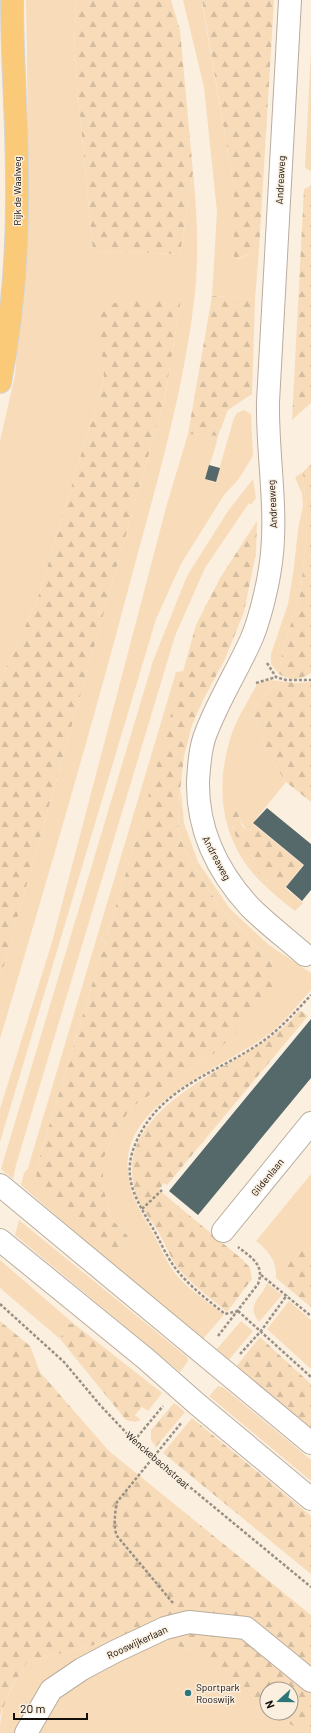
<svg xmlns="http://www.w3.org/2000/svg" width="311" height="1733" viewBox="0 0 311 1733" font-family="Barlow,sans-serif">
<defs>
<pattern id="forest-firs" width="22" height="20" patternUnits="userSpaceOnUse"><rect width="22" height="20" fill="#f8dcba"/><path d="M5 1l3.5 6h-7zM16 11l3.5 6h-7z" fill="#d4bc9f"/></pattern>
</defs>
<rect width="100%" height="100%" fill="#fbefe0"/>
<path fill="#f8dcba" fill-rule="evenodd" d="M26,0H76L74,52L93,251L180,254L193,172C197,212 199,253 195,293C184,394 154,492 128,590C88,741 44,890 0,1039V979L165,397L181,299L99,307L104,378L38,598L0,682V441L15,375L29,204Z
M183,0H202V3L234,188V259H238L259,250L255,299L212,296L217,212L204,87Z
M311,50V171L305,168Z
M244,410L251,414L253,456L238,480L224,495L181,564L156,619L0,1142V1109L52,942L167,504L188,434L218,436C215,452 209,464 205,479L215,483L234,418L237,413Z
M303,472L307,525L306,546L300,595L282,653L279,674L271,664V654L288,604L294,567L298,529L303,506L302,494L295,477Z
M253,479L256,498L251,505L249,503L205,568L175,636L16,1165L13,1179L1,1169L153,661L187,576L228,511Z
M184,671L138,833L36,1169L122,1243L128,1236L111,1219L103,1186V1160L115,1130L133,1106L216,1052L273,963L218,905L185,851L179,832L178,810L181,790L184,823L198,862L230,909L269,945L311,973V990C295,1008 280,1028 259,1041C188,1086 82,1122 149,1226C157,1239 162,1253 170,1266C182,1286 206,1300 224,1315L202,1340L117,1269L21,1185L24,1173L28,1168L176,672Z
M269,680L281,681C268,689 260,699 252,712L267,753L286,782L247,830C238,821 238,810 235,798L232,827L249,860L267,881L278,882L303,903L295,911C283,902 271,892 260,881C220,840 214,786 232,733C238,716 249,700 257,684Z
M311,1174V1249H305L289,1262L282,1283L276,1278C277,1262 269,1251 256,1241Z
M19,1220L187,1357L188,1361L180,1372L15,1235Z
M0,1260L73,1323L67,1325L60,1339L0,1288Z
M267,1283L282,1295L259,1322C245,1304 262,1298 267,1283Z
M289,1301L311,1320V1369L267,1329Z
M241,1321L253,1331L228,1361L216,1350Z
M218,1386L224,1388L311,1460V1481L209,1396Z
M140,1633L192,1651L199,1656L226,1651L311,1696V1733H0C0,1703 12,1687 27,1662ZM267,1689H291V1713H267Z"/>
<path fill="url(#forest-firs)" d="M76,0H171L180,30L193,172L180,254L93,251L74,52Z
M202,0H274L259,250L234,260V188Z
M311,186V403L292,420L304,189Z
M212,296L255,299L252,394L228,410L218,436L188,434Z
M136,298L181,299L165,397L0,979V682L38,598L104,378L98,307Z
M311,464V673C301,680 289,681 279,674L282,653L300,595L306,546L307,525L303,472Z
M257,521L256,553L244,612L225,659L202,702L192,725L184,756L178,810L179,832L185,851L218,905L273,963L276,976L275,989L266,1002L216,1052L133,1106L115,1130L103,1160V1186L111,1219L128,1236L116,1250L103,1249L41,1191L37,1183L36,1169L138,833L196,625L220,578Z
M281,681L296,683L311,682V802L286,782L267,753L252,712C260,699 268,689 281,681Z
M236,798L239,816L242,826L247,830L252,823L303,865L285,888C276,881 272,883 266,880C254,872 235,839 232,825C230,817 230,809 231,800Z
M300,1010L308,1016L167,1185L164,1183L159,1190L243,1260L250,1268L252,1279L227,1312C210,1298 191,1284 177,1267C170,1257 166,1245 160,1235C154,1223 144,1213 139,1202C116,1149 153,1112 194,1085C230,1060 271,1045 300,1010Z
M305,1249H311V1307L282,1283C287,1267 288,1256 305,1249Z
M0,1321L30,1346L40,1372L109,1451L311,1615V1733H305L272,1713H291V1689H267V1710L192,1651L140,1633L27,1662L10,1690L0,1716Z
M73,1323L162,1393L148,1411L142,1407L135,1415L141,1420L135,1422L126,1420L60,1339L67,1325Z
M260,1337L311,1384V1431L235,1368Z
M174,1403L185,1412L156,1447L151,1440V1430Z
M192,1418L311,1516V1574L163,1453Z"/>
<path fill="#55696a" d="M209,465L220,468L216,482L205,479Z
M267,808L311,844V890L302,901L286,887L304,865L253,823Z
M311,1019V1078L198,1215L169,1191Z"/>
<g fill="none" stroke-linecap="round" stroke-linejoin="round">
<defs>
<path id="minor" d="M290,0L268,402C267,457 279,514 270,569C267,589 259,622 251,640C237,671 218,701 206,733C200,747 199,766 198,781C197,830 217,871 250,907C267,924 287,939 305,955
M0,1185L311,1443
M223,1231L311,1123
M0,1240L146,1359L197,1404L311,1499
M26,1733L51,1690L82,1669L114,1652L165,1628L189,1622L246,1628L311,1681"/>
<path id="major" d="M0,382C13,315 18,247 17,179C17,119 12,60 12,0"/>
</defs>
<use href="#minor" stroke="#b9ad9f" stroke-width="24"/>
<use href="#major" stroke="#d5d4d3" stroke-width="24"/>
<path stroke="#999085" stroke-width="2.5" stroke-dasharray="3 2" stroke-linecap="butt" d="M267,663L276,677L286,680H311
M256,683L276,677
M142,1209L162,1190
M261,1275L311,1316
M0,1304L64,1362L100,1405L134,1441L311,1587
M238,1311L225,1314C208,1300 190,1287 176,1269C165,1255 159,1237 149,1222C132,1193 122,1172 137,1140C162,1085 221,1072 266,1039C283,1026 297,1010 311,995
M238,1311L311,1377
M218,1336L258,1284C265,1265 252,1258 238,1247
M240,1354L261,1331L287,1295
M134,1441L163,1406
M173,1603L117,1536C113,1527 115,1512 117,1502L182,1422"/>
<use href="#minor" stroke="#fff" stroke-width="22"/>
<use href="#major" stroke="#fbca79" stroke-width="22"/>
</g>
<circle fill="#2c7679" stroke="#fbefe0" stroke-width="1.5" cx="188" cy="1693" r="4"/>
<g text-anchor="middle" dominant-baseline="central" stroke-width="3" stroke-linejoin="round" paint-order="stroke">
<g font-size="10" fill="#130f0a" stroke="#fbefe0">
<text transform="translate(280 180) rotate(-87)">Andreaweg</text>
<text transform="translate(17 191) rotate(-90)">Rijk de Waalweg</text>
<text transform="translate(272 504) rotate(-93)">Andreaweg</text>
<text transform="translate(217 858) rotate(62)">Andreaweg</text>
<text transform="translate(267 1177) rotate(-51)">Gildenlaan</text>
<text transform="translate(158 1460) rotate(41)">Wenckebachstraat</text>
<text transform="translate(137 1642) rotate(-25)">Rooswijkerlaan</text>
</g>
<g font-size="10" fill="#130f0a" stroke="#fbefe0" text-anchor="start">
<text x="196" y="1687">Sportpark<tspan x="196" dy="12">Rooswijk</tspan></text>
</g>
</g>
<g transform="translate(279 1701) rotate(249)"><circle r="19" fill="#fbefe0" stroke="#9e958a"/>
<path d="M0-3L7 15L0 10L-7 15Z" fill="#2c7679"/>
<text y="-6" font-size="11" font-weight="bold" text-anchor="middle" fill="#130f0a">N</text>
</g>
<path d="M14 1713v6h73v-6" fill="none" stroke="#130f0a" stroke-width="2"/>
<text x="20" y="1713" font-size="12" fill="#130f0a" stroke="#fbefe0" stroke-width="3" paint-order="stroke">20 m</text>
</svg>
